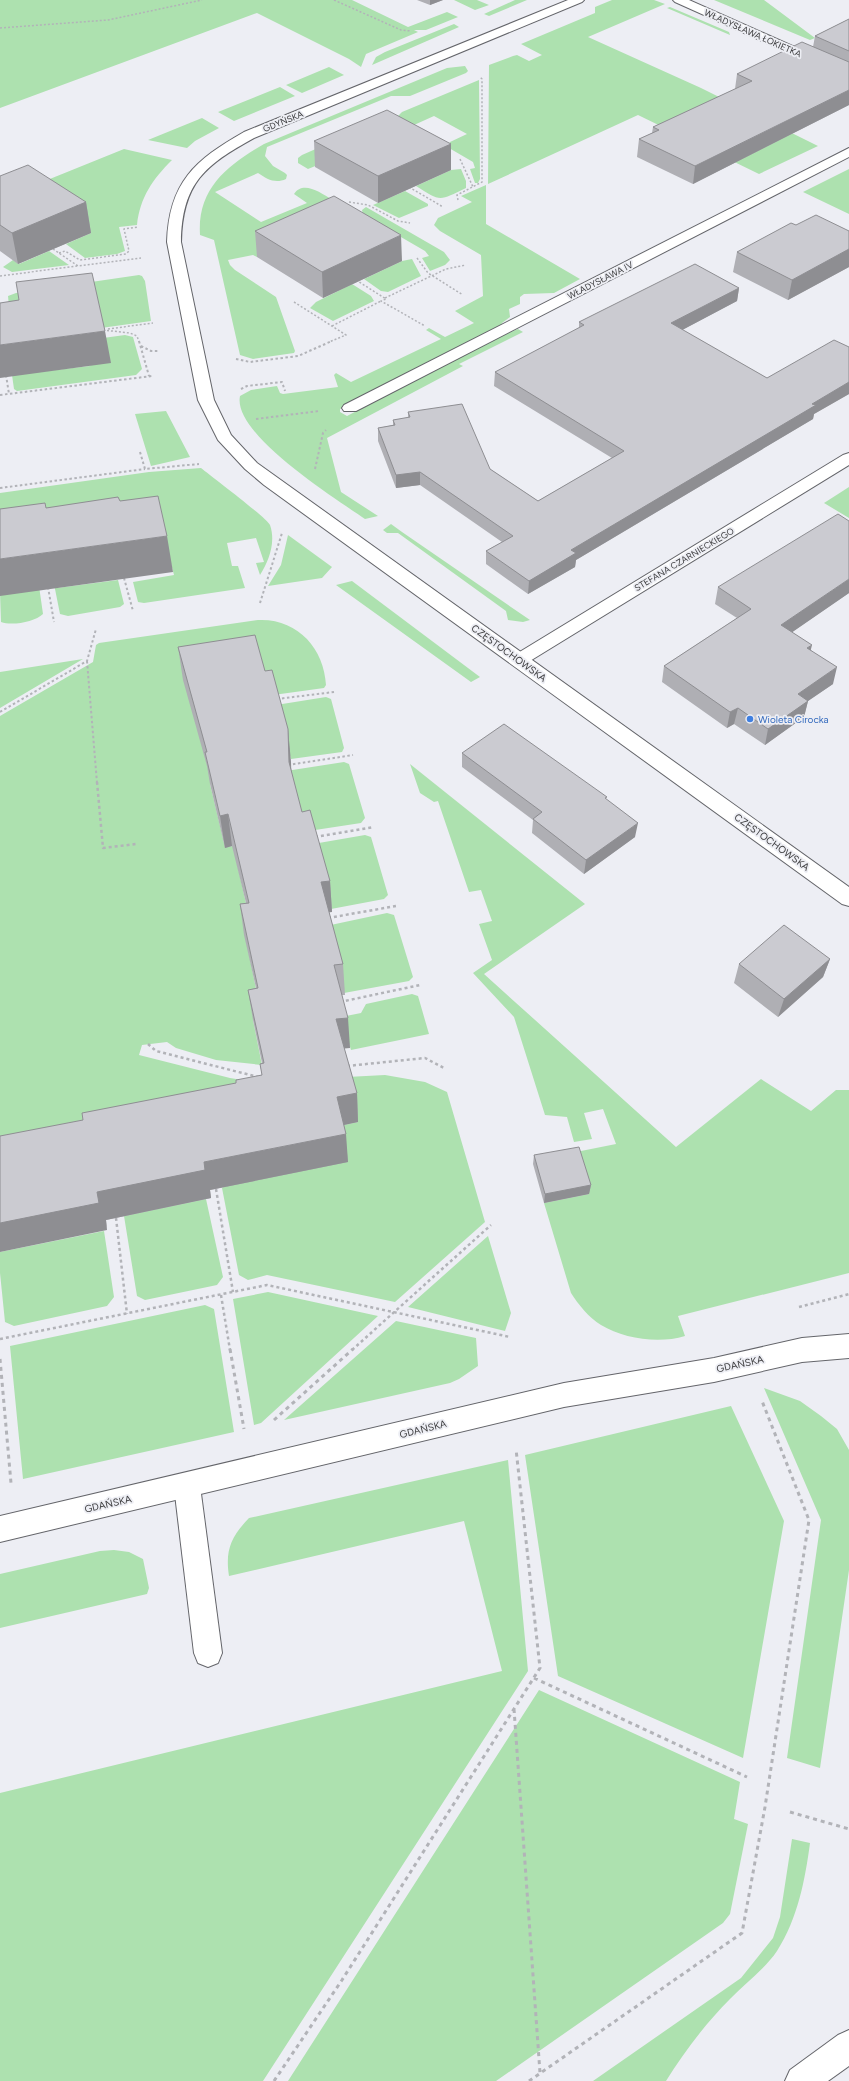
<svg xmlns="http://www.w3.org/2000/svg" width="849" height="2081" viewBox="0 0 849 2081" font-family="Figtree,sans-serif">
<rect width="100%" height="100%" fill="#edeef4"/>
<path fill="#ade1af" d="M0,0H352L408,27L447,12L458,17L426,30H414L418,32L366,54L361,67L349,59L257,13L0,108Z
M454,0H477L489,5L475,10Z
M515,0H527L489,16L484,14Z
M612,0H654L665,4L588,37L701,88L818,146L759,174L638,115L488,184L489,65L513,56L517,55L529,61L542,55L521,44L595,13V7Z
M714,0H764L815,38L810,40Z
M670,7L729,32L730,35L667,8Z
M454,24L459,27L372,65L376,57L385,52Z
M465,66L468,71L466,73L410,96H391L267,147L265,156L273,166L285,173L287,175L286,179C275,184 267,179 258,173L215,192L261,222L307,203L294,194C303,180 321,193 331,199L287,244L257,257L253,255L228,260L230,265L235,270L276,297L295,351L294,353L253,359L240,355L214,240L200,235C197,188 228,165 264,144L447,68Z
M329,67L344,75L302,93L286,85Z
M479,80L480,179L478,183H475L470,169L475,168L473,162L449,148L448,146L450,142L467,134L434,116L414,125L397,117L402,112Z
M280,87L295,96L234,121L218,112Z
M202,118L219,128L195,141L187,148L148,140Z
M368,126L342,155L308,169L298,163V158L302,155Z
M124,149L172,160C153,179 140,197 137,225L119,227L125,251L117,254L85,258L66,244L91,233L30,187Z
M461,169L466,181V188C439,201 441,202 416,186L451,170Z
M849,169V214L803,192Z
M486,185V224L580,279L554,293L524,294L520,297V304L509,309L510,317L502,323L501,326L340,409V412L347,416L501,336L518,329L523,332L459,364L463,366L327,438L341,492L378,516L365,519C336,499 232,434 240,396L251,390L277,386L280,393L283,394L338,387L334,375L336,373L351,382L441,339L426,330L429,328L445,337L474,323L455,311L483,296L481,255L440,231L434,225L438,218L472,202L461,196Z
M405,191L428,204V206L399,218L373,205Z
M366,207L444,252L450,260L445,265L430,271L422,258L429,256L425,251L363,215L362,210Z
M49,251L69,265L12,272L3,267L13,260L19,264Z
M412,259L421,276L388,292L381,291L364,279L402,261Z
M139,275L142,276L145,281L151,321L101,328L9,306L8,296L16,293Z
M352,284L371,296L374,301L333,321L310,308L316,302Z
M125,335L133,337L142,369L136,375L17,391L14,389L12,375L90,366L103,338Z
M166,411L190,457L151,466L135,414Z
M201,468C212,477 267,518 270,525C276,542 269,561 260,575L256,563L264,562L256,538L227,543L232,566H238L245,588L144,603L138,602L133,582L174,575L163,533L0,547V493L149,472Z
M849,487V518L824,503Z
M391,524L402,532L530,620L523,622L508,620L506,611L398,533H387L383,530Z
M288,535L332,567L322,578L268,586L281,565Z
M118,580L124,604L120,607L68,616L60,614L54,584L57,588Z
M352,581L480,677L471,682L336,585Z
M39,586L43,614C35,622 12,626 1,622L0,592Z
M258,620C297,618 324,648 326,685L324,688L266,696L215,783L210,784L225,847L233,846L253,934L245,935L262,1018L253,1020L262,1065L216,1060L176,1048L167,1042L142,1045L139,1055L230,1078L260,1083L0,1166V716L93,662L96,645L99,643Z
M83,659L0,708V672Z
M326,697L331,699L344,748L342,752L291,759L276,705Z
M344,762L349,764L365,818L361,823L302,832L286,771Z
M410,764L585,904L484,974L676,1147L761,1079L811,1111L836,1090H849V1273L678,1316L685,1336C659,1344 624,1339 601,1325C589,1318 578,1304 571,1293L544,1203L589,1194L576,1152L616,1144L603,1109L584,1113L592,1139L574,1142L567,1117L545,1115L514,1017L473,973L492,960L479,924L492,921L481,890L469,892L438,801L434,802L420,793Z
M365,835L371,837L388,895L384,899L331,909L313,844Z
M387,913L394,915L413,977L409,981L344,993L326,926Z
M412,994L418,996L429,1034L351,1050L341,1017L361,1013L366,1004Z
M385,1075L425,1082L447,1092L485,1222L395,1302L267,1275L248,1280L239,1275L222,1188L339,1126L358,1122L347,1077Z
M206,1199L223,1277L217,1285L145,1300L137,1296L124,1216Z
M104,1231L114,1297L107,1306L14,1326L5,1322L0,1273V1252Z
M488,1236L511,1313L505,1331L408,1307Z
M268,1292L378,1316L261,1423L254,1425L233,1299Z
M205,1305L214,1309L234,1432L23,1479L10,1346Z
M396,1321L476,1338L478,1366L459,1379L450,1383L284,1420Z
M764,1388L800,1401L821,1416L837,1429L849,1450V1570L820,1768L787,1758L821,1520Z
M731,1406L784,1521L743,1758L558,1676L525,1455Z
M508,1460L528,1671L263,2081H0V1793L502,1671L464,1521L229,1576C225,1550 231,1537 249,1518Z
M114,1550L129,1552L143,1559L149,1588L147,1594L0,1628V1574L100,1551Z
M539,1690L740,1782L734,1819L748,1824L730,1914L723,1923L496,2081H288Z
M792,1839L810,1843C805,1880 798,1918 777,1951C765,1969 745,1983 730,1999C706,2023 684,2052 666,2081H593L741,1978L773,1938L780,1917Z"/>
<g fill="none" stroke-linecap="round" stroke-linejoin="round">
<defs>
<path id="service" d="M187,1473L196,1477L200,1486L222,1653L218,1663L208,1667L198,1663L194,1653L174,1486L178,1477Z"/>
<path id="minor" d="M673,0H689L849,71V80L675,2Z
M849,148V157L356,411H344L342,408L344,405Z
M849,453V465L525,664L519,666L513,664L510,660L513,656L843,455Z
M849,1334V1358L802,1362L714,1382L564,1407L0,1542V1516L564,1383L714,1358L802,1338Z"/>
<path id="tertiary" d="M568,0H584L582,2L254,138C205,165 182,183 181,242L214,400L231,435L257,463L849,887V906L842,904L264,485L245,469L218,440L198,400L167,242C169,182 195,160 244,132Z"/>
<path id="secondary" d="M849,2030V2066L828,2081H785L790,2070L838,2035Z"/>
</defs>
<use href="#service" stroke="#64656a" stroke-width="2"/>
<use href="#minor" stroke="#64656a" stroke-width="2"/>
<use href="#tertiary" stroke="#64656a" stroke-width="2"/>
<use href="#secondary" stroke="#64656a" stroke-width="2"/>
<path stroke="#b2b3b8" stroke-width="1.5" stroke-dasharray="2 2" stroke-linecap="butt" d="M334,0L401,30L411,31
M0,28L108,20L202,0
M460,159L473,187
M409,187L443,207
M458,200L457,195L482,182V79L480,77
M349,202L368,205L398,221L410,223
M53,249L78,266L141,258
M59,253L65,251L80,260L126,254L129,251L124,229L138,227
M417,258L428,273L463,295
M0,276L77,266
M356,280L386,299L381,301L425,326
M385,298L446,269L466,265
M294,302L346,335L329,342
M332,326L381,301
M108,329L153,323
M103,330L130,333L137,336L139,342"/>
<path stroke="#b2b3b8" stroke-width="2" stroke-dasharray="2.5 2.5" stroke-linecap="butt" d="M139,341L149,376
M141,346L151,351H159
M236,359L250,362L298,356L332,341
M6,375L9,394
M241,389L247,386L282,382L285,391
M0,395L152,376
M256,419L319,411
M140,452L145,469L199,464
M315,469L323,433L326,430
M0,488L145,469
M124,578L133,611
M48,587L54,622
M260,603L282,533
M87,661L97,783
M277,699L334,692
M0,712L87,661L96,629
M288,765L353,755"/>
<path stroke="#b2b3b8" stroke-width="2.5" stroke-dasharray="3 3" stroke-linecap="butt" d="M97,782L103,848L136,844
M315,837L374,827
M328,918L396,906
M340,1002L420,985
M148,1044L156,1051L258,1077
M347,1066L425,1058L444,1068
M216,1189L233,1292
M116,1218L127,1314
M221,1295L230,1350
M799,1307L849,1294
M0,1339L267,1285L510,1337
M352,1350L491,1225"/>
<path stroke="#b2b3b8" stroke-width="3" stroke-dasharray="4 4" stroke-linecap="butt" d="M230,1349L244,1429
M0,1359L11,1483
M274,1420L353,1349
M534,1678L747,1777
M514,1709L540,2073
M790,1812L849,1829
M274,2081L342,1980L540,1668L516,1449
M529,2081L742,1933L765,1807L809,1520L762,1401"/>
<use href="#service" fill="#fff" fill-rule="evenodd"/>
<use href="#minor" fill="#fff" fill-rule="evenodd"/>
<use href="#tertiary" fill="#fff" fill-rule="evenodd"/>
<use href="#secondary" fill="#fff" fill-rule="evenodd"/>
</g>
<path fill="#afafb4" d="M417,0H443L430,5Z
M849,19V105L693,184L637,157L639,139L652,133L653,127L735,89L737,74L813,47L815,36Z
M314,141L451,144V170L378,203L315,167Z
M0,176L86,202L91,233L18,264L0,251Z
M796,225L849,231V267L788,300L733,272L737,252Z
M255,231L402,261L323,298L257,257Z
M739,288L737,301L682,330L767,378L849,347V394L814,414L813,419L576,560L575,567L528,594L486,564V551L502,542L420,485L396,488L378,441V428L393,425V420L408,418V412L490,469L538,501L612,458L494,386L495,372L579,328V322Z
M718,587L849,593L792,632L811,650L833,684L808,701L804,717L765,745L734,724L727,728L662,682L664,666L737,618L715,604Z
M178,647L265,671L288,729L291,770L302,812L330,881L332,912H329L343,964L345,995H342L350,1048H344L357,1093L358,1122L344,1125L348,1162L210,1190L211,1198L106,1220L107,1230L83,1120L236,1083L262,1075L260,1064L262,1063L253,1020L248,990L256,988L244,935L240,904L246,903L232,846L225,848L210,784L207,766L183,680Z
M462,753L607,800L635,837L584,874L532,833L533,820L462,767Z
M830,959L823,977L778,1017L734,983L739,964Z
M534,1155L591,1185L589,1194L544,1203L533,1164Z"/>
<path fill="#8e8e92" d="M430,0H443L430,5Z
M849,90V105L693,184L695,166Z
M451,144V170L378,203V176Z
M86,202L91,233L18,264L12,233Z
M401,235L402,261L323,298L322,272Z
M849,249V267L788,300L792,280Z
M739,288L737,301L669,337L671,323Z
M105,331L111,363L0,378V345Z
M849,382V394L814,414L813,419L576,560L575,567L528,594L529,581L571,550L812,404Z
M420,472V485L396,488V475Z
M167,536L173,572L0,596V559Z
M849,579V593L778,642L781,625Z
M812,645L808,661L807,648Z
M837,667L833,684L808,701L804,717L765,745L768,729L798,694Z
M738,708L734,724L727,728L730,712Z
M288,729L291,762L292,794L289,762Z
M228,814L232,846L225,848L220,816Z
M638,823L635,837L584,874L586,860Z
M330,881L332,912L324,913L321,882Z
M830,959L823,977L778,1017L784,999Z
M348,1018L350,1048L339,1049L336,1019Z
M357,1093L358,1122L339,1126L337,1097Z
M346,1134L348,1162L210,1190L211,1198L106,1220L107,1230L0,1252V1223L97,1192L204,1162Z
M591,1185L589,1194L544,1203L545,1194Z"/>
<path fill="#cbcbd1" stroke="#8e8e92" d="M849,19V51L815,36Z
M802,42L849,62V90L695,166L639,139L659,130L653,127L752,81L737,74Z
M387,110L451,144L378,176L314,141Z
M28,165L86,202L12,233L0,225V176Z
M334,196L401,235L322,272L255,231Z
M816,215L849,231V249L792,280L737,252L791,223L796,225Z
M695,264L739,288L671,323L767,378L834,340L849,347V382L812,404L816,405L571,550L576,553L529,581L486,551L513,536L420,472L396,475L378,428L395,425L393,420L410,417L408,412L462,404L490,469L538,501L624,451L495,372L584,325L579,322Z
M92,273L105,331L0,345V303L19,300L16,282Z
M158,496L167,536L0,559V509L45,503L46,508L118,497L120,501Z
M838,514L849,521V579L781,625L812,645L807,648L837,667L798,694L808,701L768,729L738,708L730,712L664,666L751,609L718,587Z
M255,635L265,671L272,670L288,729L289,762L302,812L310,810L330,881L321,882L343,964L334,965L348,1018L336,1019L357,1093L337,1097L346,1134L204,1162L205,1170L97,1192L99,1203L0,1223V1136L83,1120L82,1113L236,1083V1080L262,1075L260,1064L264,1063L248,990L258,988L240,904L249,903L228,814L220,816L205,752H207L178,647Z
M504,724L607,797L605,798L638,823L586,860L533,819L542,812L462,753Z
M784,925L830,959L784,999L739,964Z
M579,1147L591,1185L545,1194L534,1155Z"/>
<circle fill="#3f7fe0" stroke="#edeef4" stroke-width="1.5" cx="750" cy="719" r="4"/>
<g text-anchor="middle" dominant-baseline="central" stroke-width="3.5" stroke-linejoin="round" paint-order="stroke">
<g font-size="9" fill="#3c3c3e" stroke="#edeef4">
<text transform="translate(753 33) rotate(24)">WŁADYSŁAWA ŁOKIETKA</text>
<text transform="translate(283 121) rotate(-22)">GDYŃSKA</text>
<text transform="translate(600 280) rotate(-27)">WŁADYSŁAWA IV</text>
<text transform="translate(684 559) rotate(-31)">STEFANA CZARNIECKIEGO</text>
</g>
<g font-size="10" fill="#3c3c3e" stroke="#edeef4">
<text transform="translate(509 653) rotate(36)">CZĘSTOCHOWSKA</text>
<text transform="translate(772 842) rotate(36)">CZĘSTOCHOWSKA</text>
<text transform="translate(740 1364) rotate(-12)">GDAŃSKA</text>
<text transform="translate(423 1429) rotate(-14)">GDAŃSKA</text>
<text transform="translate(108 1504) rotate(-13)">GDAŃSKA</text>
</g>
<g font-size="10" fill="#366cbe" stroke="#edeef4" text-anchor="start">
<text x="758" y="719">Wioleta Cirocka</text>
</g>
</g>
</svg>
